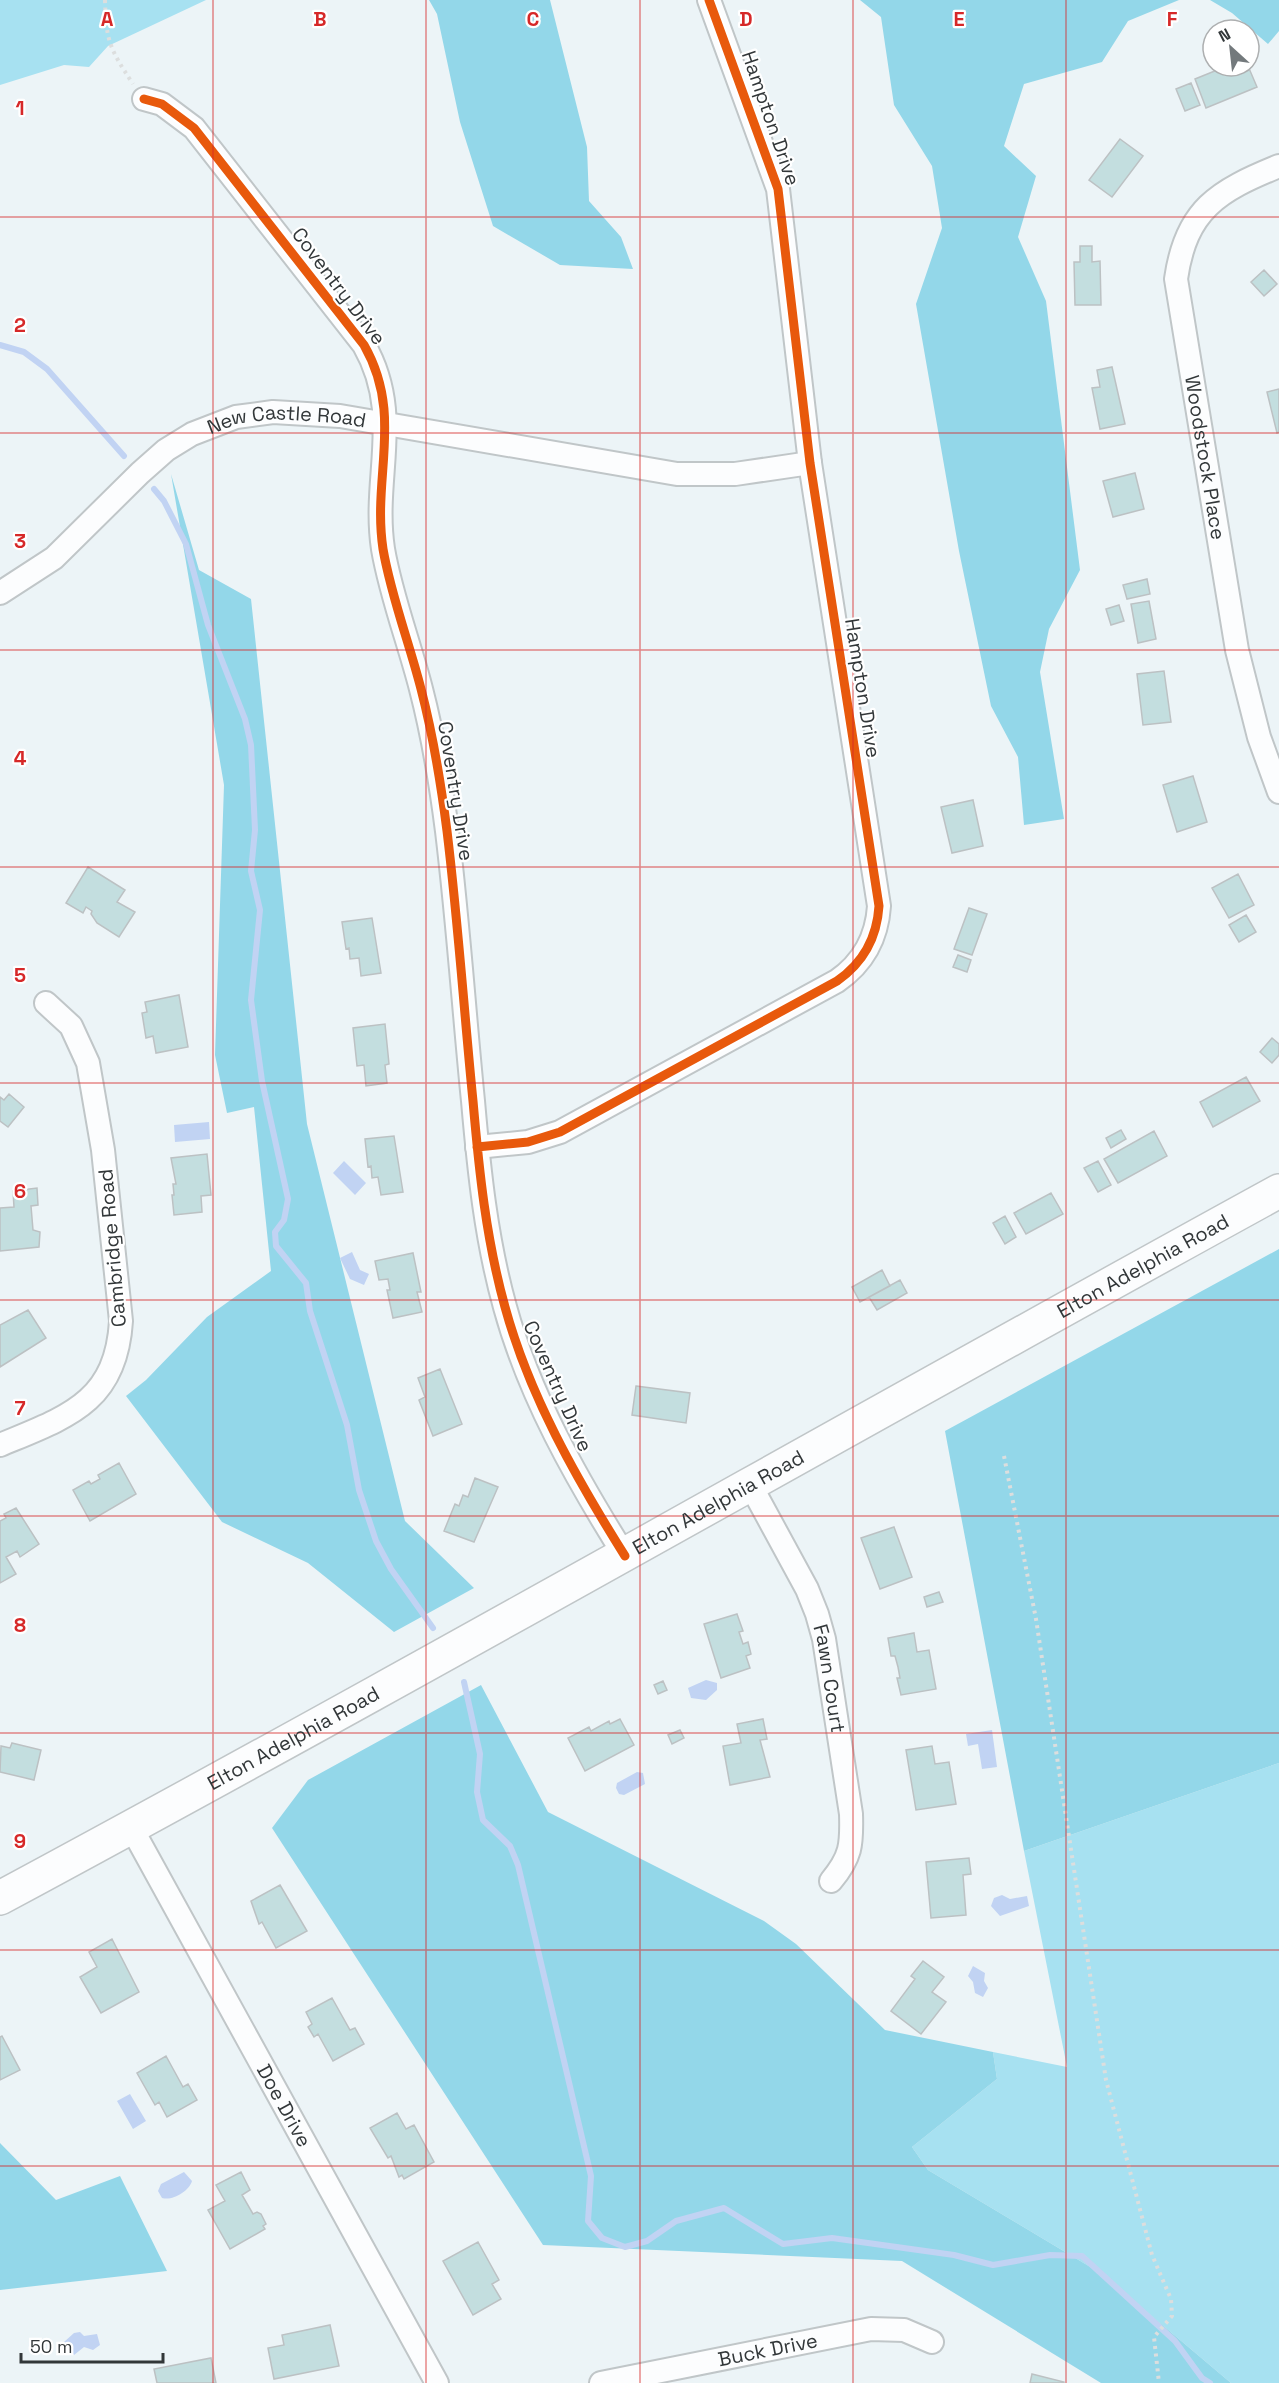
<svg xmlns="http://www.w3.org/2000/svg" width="1279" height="2383" viewBox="0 0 1279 2383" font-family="'Space Grotesk',sans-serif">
<rect width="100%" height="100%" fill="#ecf4f7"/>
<path fill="#a7e1f1" d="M0,0H206L108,46L89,67L64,65L0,85Z
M1279,1763V2383H1231L1102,2274L928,2170L912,2147L997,2079L993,2052L1067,2067L1024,1851Z"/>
<path fill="#93d7e9" d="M429,0H550L587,147L589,201L621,237L633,269L560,265L493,226L460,122L437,14Z
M860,0H1179L1128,21L1102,62L1024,84L1004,146L1036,176L1018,237L1046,301L1080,570L1049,629L1040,672L1064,819L1024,825L1018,757L991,706L959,551L916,304L942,228L932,166L894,105L881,17Z
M1210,0H1279V31L1268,44L1232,13Z
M171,474L199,570L251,599L307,1124L405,1521L474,1588L394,1632L308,1563L222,1522L126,1396L146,1380L207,1317L271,1271L254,1107L227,1113L215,1055L224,785Z
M1279,1249V1763L1024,1851L945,1431Z
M481,1685L548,1812L764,1921L796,1944L885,2030L993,2052L997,2079L912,2147L928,2170L1102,2274L1231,2383H1101L902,2261L543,2245L272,1828L308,1780Z
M0,2143L56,2200L120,2176L167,2271L0,2290Z"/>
<path fill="#c1d3f3" d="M209,1122L210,1139L175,1142L174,1125Z
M344,1161L366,1183L355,1195L333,1173Z
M352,1252L360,1270L369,1274L364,1285L350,1279L340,1258Z
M706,1680L717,1683V1690L706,1700L691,1698L688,1688Z
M992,1730L997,1767L982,1769L978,1744L968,1746L966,1734Z
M637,1772L643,1773L645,1784L624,1795L619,1794L616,1788L617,1783Z
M1002,1895L1010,1899L1027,1896L1029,1906L1000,1916L991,1906L994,1898Z
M973,1966L985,1973L984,1981L988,1988L983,1997L975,1993L973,1982L968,1976Z
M130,2094L146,2121L133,2129L117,2101Z
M184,2172L192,2181C189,2191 173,2201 162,2198L158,2191L161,2184Z
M80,2332L84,2336L97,2334L100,2345L93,2350L84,2347L74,2355L64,2342L74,2333Z"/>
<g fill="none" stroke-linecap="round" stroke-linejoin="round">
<path stroke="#c1d3f3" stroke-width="6" d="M0,345L24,352L47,369L124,456
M154,489L164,501L186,544L208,625L245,719L251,745L255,830L251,871L260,910L251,1000L262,1081L288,1199L284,1220L275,1232L276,1246L306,1283L310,1311L347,1425L359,1490L376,1541L391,1569L433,1628
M464,1682L480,1754L477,1792L483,1820L510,1846L518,1865L591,2176L588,2221L602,2238L625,2247L647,2241L676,2221L724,2208L783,2244L832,2238L954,2255L993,2265L1050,2255L1082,2256L1175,2341L1202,2378L1210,2383"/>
</g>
<path fill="#c3dedf" stroke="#bcc1c3" stroke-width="1.5" d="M1227,66H1248L1257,87L1206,108L1195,79Z
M1191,83L1200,105L1185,111L1176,89Z
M1120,139L1143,156L1112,197L1089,180Z
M1080,246H1092V262L1100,261L1101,305H1075L1074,262H1080Z
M1264,270L1277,284L1264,296L1251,282Z
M1112,367L1125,424L1100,429L1092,388L1100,387L1097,370Z
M1279,389V432L1277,433L1267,392Z
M1135,473L1144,509L1113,517L1103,481Z
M1147,579L1150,594L1127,599L1123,585Z
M1149,601L1156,639L1138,643L1131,604Z
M1119,605L1124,621L1111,625L1106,609Z
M1164,671L1171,722L1143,725L1137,674Z
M1193,776L1207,822L1177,832L1163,785Z
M973,800L983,846L952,853L941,807Z
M88,867L125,890L117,902L135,912L119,937L97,923L91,914L92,911L86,907L83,913L66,903Z
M1238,874L1254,905L1229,918L1212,888Z
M969,908L987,914L972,955L954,949Z
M1246,915L1256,932L1239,942L1229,925Z
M372,918L381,973L361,976L359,958L350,959L349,948L346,949L342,922Z
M958,955L971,960L967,972L953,967Z
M179,995L188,1047L156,1053L153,1036L146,1038L142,1013L147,1012L145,1002Z
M385,1024L389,1064L385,1065L387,1083L366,1086L364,1065L357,1066L353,1028Z
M1272,1038L1279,1044V1055L1272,1063L1260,1052Z
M1246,1077L1260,1101L1213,1127L1200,1102Z
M9,1094L24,1107L8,1127L0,1121V1097L4,1100Z
M1121,1130L1126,1139L1111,1148L1106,1138Z
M1154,1131L1167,1156L1118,1183L1104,1159Z
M394,1136L403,1192L381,1195L378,1177L372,1178L371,1166L368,1167L365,1139Z
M207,1154L211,1195L201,1196L202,1212L174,1215L172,1195H174L173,1184H176L171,1158Z
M1098,1161L1111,1185L1098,1192L1084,1168Z
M37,1188L38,1205L31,1206L33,1230L40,1232L39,1247L0,1251V1208L14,1207L13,1191Z
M1051,1193L1063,1214L1026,1234L1014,1213Z
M1005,1216L1016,1237L1005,1244L993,1223Z
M413,1253L421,1292H417L422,1312L393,1318L387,1290H390L388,1279L379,1280L375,1261Z
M882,1270L890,1286L860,1302L852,1287Z
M900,1280L907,1293L877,1310L869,1297Z
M28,1310L46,1338L0,1367V1325Z
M440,1369L462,1424L433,1436L419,1400L425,1397L418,1378Z
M636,1386L690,1393L686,1423L632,1415Z
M119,1463L136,1494L90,1521L73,1490L89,1481L91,1484L100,1479L98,1475Z
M475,1478L498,1487L474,1542L444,1531L455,1504L459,1506L463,1495L468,1497Z
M16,1508L39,1544L20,1557L17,1551L6,1557L16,1574L0,1583V1521L6,1518L4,1514Z
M894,1527L912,1577L880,1589L861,1538Z
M939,1592L943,1602L927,1607L924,1597Z
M737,1614L743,1631L739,1632L743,1644L748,1642L751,1654L746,1656L750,1668L721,1678L704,1624Z
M914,1633L917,1652L929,1650L936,1689L901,1695L897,1678H900L898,1667L895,1656H891L888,1638Z
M663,1681L667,1690L658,1694L654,1685Z
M620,1719L634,1745L585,1771L568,1738L589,1727L591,1731L609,1721L610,1724Z
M763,1719L767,1739L760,1740L770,1777L730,1785L723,1746L741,1743L737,1724Z
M680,1730L684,1738L672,1744L668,1735Z
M12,1743L41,1750L34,1780L0,1772L1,1746L10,1748Z
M932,1746L935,1764L949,1762L956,1804L916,1810L906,1750Z
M969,1858L971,1874L963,1875L966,1915L931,1918L926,1862Z
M280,1885L307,1931L276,1948L262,1922L259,1924L251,1901Z
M112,1939L139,1992L101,2013L80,1977L97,1967L89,1952Z
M923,1961L944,1977L932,1992L946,2002L921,2034L891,2011L915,1979L911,1976Z
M332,1998L350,2030L355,2028L364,2044L333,2061L318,2034L314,2037L308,2027L312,2024L306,2012Z
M2,2036L20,2070L0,2080V2037Z
M166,2056L183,2087L188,2084L197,2100L167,2117L159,2102L155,2105L137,2073Z
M397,2113L406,2129L414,2125L434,2162L404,2179L402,2175L399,2177L391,2156L388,2158L370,2128Z
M241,2172L250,2190L242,2195L253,2214L257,2212L261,2214L266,2224L263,2226L265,2229L230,2249L208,2210L225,2201L216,2185Z
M478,2242L499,2280L492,2284L501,2299L473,2315L443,2261Z
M330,2325L339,2366L274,2379L268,2348L284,2345L282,2335Z
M211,2358L216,2383H157L154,2369Z
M1032,2374L1064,2382V2383H1030Z"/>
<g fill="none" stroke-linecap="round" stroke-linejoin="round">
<defs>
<g id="street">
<path d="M144,99L162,104L194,128L364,345C404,415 372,476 383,549C391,596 409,642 421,689C433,735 441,784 447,831C458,921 464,1011 473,1101C479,1170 486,1239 505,1307C529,1395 576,1478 625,1556"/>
<path id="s1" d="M1279,166C1218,191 1186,209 1176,279L1237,650L1259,737L1279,792"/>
<path id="s2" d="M0,593L54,558L140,473L166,450L192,434L236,417L273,412L340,416L677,474H735L810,463"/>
<path d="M477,1147L528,1142L560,1132L837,981C863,963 877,937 879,906L810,463L778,189L709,0"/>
<path d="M0,1445C67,1417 116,1403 121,1321L103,1150L88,1063L71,1026L46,1003"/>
<path id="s3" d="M751,1486L807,1589L817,1614L824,1639L851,1814C852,1845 851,1857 831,1881"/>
<path id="s4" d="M131,1827L437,2383"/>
<path id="s5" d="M601,2383L871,2329L904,2330L932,2342"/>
</g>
<g id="primary">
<path id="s6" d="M0,1898C429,1667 852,1425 1279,1191"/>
</g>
</defs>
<use href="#street" stroke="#c0c6c8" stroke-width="26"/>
<use href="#primary" stroke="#c0c6c8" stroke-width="36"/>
<path stroke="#dcdede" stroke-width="4" stroke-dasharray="3 4.5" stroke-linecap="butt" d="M105,0C106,42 110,49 133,84
M1004,1456L1036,1619L1106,2080L1152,2255L1171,2299L1172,2316L1154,2337L1159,2383"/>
<use href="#street" stroke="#fcfdfe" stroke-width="22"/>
<use href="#primary" stroke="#fcfdfe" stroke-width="33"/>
<defs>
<path id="cycleway" d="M144,99L162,104L194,128L364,345C404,415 372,476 383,549C391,596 409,642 421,689C433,735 441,784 447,831C458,921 464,1011 473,1101C479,1170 486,1239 505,1307C529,1395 576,1478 625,1556
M477,1147L528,1142L560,1132L837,981C863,963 877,937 879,906L810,463L778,189L709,0"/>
</defs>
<use href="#cycleway" stroke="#fff" stroke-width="13"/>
<use href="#cycleway" stroke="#e8590c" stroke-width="9"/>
</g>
<path fill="none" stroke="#d62828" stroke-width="1.5" stroke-opacity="0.55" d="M213,0V2383M426,0V2383M640,0V2383M853,0V2383M1066,0V2383M0,217H1279M0,433H1279M0,650H1279M0,867H1279M0,1083H1279M0,1300H1279M0,1516H1279M0,1733H1279M0,1950H1279M0,2166H1279"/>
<g text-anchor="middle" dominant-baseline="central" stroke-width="4.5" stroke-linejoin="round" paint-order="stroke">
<g font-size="20" fill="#323739" stroke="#fff">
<text transform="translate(771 118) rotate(71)">Hampton Drive</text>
<text transform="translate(339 286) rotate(53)">Coventry Drive</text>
<text stroke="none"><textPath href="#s2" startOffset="348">New Castle Road</textPath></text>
<text stroke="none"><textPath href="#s1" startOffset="344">Woodstock Place</textPath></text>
<text transform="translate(863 688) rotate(81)">Hampton Drive</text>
<text transform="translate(456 791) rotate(81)">Coventry Drive</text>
<text transform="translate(112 1248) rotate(-95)">Cambridge Road</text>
<text stroke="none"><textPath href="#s6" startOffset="1306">Elton Adelphia Road</textPath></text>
<text transform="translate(558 1386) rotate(66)">Coventry Drive</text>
<text stroke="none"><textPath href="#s6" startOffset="820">Elton Adelphia Road</textPath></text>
<text stroke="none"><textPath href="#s3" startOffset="210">Fawn Court</textPath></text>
<text stroke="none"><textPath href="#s6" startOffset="334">Elton Adelphia Road</textPath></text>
<text stroke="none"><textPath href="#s4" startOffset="318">Doe Drive</textPath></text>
<text stroke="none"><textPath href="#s5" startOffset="170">Buck Drive</textPath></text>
</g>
</g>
<g font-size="20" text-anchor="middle" font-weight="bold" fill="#d62828" stroke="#fff" stroke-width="4.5" stroke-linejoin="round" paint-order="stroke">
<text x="107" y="26">A</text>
<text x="320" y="26">B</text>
<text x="533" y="26">C</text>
<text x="746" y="26">D</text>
<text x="959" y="26">E</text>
<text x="1172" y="26">F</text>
<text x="20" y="115">1</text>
<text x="20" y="332">2</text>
<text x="20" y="548">3</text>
<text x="20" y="765">4</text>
<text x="20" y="982">5</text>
<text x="20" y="1198">6</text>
<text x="20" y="1415">7</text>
<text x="20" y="1632">8</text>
<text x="20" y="1848">9</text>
</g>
<g transform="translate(1231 48) rotate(333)"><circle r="28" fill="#ffffff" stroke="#adafb0" stroke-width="1.5"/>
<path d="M0-4.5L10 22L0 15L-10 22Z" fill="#73797c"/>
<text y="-9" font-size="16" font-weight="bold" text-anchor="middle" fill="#323739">N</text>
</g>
<path d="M21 2353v9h142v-9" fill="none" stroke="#323739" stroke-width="3"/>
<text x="30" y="2353" font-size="18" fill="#323739" stroke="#ffffff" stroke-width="4.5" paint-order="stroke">50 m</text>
</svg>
